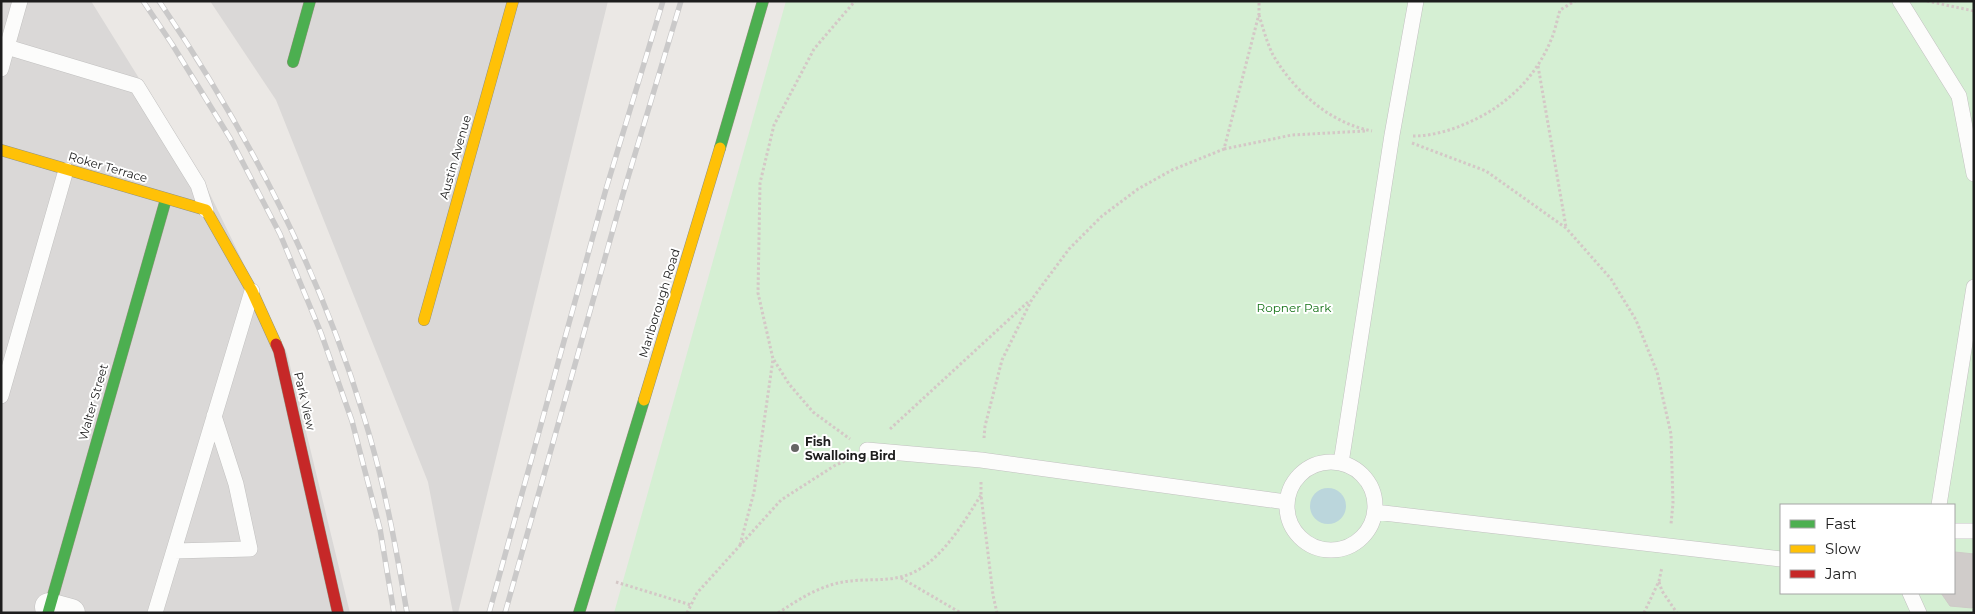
<svg xmlns="http://www.w3.org/2000/svg" width="1975" height="614" viewBox="0 0 1975 614" font-family="Montserrat,sans-serif">
<rect width="100%" height="100%" fill="#ebe8e5"/>
<path fill="#dad8d7" d="M1,1H91L206,186L287,353L350,613H1Z
M210,1H608L458,613H453L428,482L276,100Z"/>
<path fill="#d5efd3" fill-rule="evenodd" d="M786,1H1974V613H614ZM1781,505H1954V593H1781Z"/>
<path fill="#bbd6dc" d="M1310 506a18 18 0 1 1 36 0a18 18 0 1 1-36 0Z"/>
<path fill="#d0ccca" stroke="#cecac7" d="M1955,552L1974,554V606L1972,608L1950,606L1941,593H1954V553Z"/>
<g fill="none" stroke-linecap="round" stroke-linejoin="round">
<defs>
<path id="lane" d="M1900,1L1959,96L1974,174
M7,47L20,1
M1,69L7,47L137,86L198,185L206,210
M1,396L66,170
M867,450L981,460L1286,502
M1287 506a44 44 0 1 1 88 0a44 44 0 1 1-88 0Z
M1341,463L1392,135L1416,1
M1939,505L1974,287
M1375,512L1781,559
M1954,531H1974
M174,551L250,549L236,484L214,416
M1910,593L1919,613
M155,613L252,291"/>
<path id="street" d="M49,607L71,613"/>
<path id="fast" d="M293,62L310,1
M720,148L763,1
M48,613L166,199
M579,613L644,400"/>
<path id="slow" d="M1,150L206,210L252,291L276,344
M424,320L513,1
M644,400L720,148"/>
<path id="jam" d="M276,344L279,351L338,613"/>
</defs>
<use href="#lane" stroke="#c2c1c0" stroke-width="16"/>
<use href="#street" stroke="#c2c1c0" stroke-width="29"/>
<use href="#fast" stroke="#93927f" stroke-width="12"/>
<use href="#slow" stroke="#93927f" stroke-width="12"/>
<use href="#jam" stroke="#93927f" stroke-width="12"/>
<path stroke="#d4c7c6" stroke-width="3" stroke-dasharray="2.5 2.5" stroke-linecap="butt" d="M1927,1L1974,11
M1259,15C1263,28 1267,43 1273,55C1294,91 1330,123 1372,131
M1538,66L1566,227
M1413,136C1431,136 1449,131 1465,124C1504,108 1535,79 1551,40C1555,31 1557,20 1560,10L1575,1
M1412,143L1486,171L1566,228L1611,279L1636,320L1657,372L1671,434L1673,503L1671,524
M1224,149L1292,135L1365,131
M774,360L789,384L813,412L850,439
M890,429L1029,301
M984,438L985,426L1002,360L1032,299L1069,249L1102,216L1138,189L1172,170L1224,149L1259,14V1
M981,482V495L993,595L997,613
M740,545L754,492L773,359L758,293L760,183L774,125L814,49L855,1
M901,578L961,613
M616,582L691,605
M1659,582L1662,591L1677,613
M687,613L697,593L781,500L834,466L849,459
M778,613C801,598 822,584 850,581C866,579 884,581 900,577C937,569 962,525 981,495
M1644,613L1659,581L1662,567"/>
<use href="#lane" stroke="#fcfcfb" stroke-width="15"/>
<use href="#street" stroke="#fcfcfb" stroke-width="28"/>
<use href="#fast" stroke="#4caf50" stroke-width="11"/>
<use href="#slow" stroke="#ffc107" stroke-width="11"/>
<use href="#jam" stroke="#c62828" stroke-width="11"/>
<defs>
<path id="rail" d="M143,1L172,44L230,138L280,234L321,333L352,421L380,529L394,613
M159,1C246,129 319,268 364,417C384,481 396,547 407,613
M489,613L606,189L663,1
M505,613L623,194L681,1"/>
</defs>
<use href="#rail" stroke="#cac9c9" stroke-width="5.5"/>
<use href="#rail" stroke="#fff" stroke-width="4" stroke-dasharray="11" stroke-linecap="butt"/>
</g>
<circle fill="#656463" stroke="#fff" stroke-width="2" cx="795" cy="448" r="5"/>
<g text-anchor="middle" dominant-baseline="central" stroke-width="4" stroke-linejoin="round" paint-order="stroke">
<g font-size="12" fill="#1d1d1d" stroke="#fff">
<text transform="translate(455 157) rotate(-74)">Austin Avenue</text>
<text transform="translate(108 167) rotate(16)">Roker Terrace</text>
<text transform="translate(659 303) rotate(-73)">Marlborough Road</text>
<text transform="translate(305 401) rotate(77)">Park View</text>
<text transform="translate(93 402) rotate(-74)">Walter Street</text>
</g>
<g font-size="12" fill="#147216" stroke="#fff">
<text x="1294" y="307">Ropner Park</text>
</g>
<g font-size="12" font-weight="bold" fill="#1d1d1d" stroke="#fff" text-anchor="start">
<text x="805" y="441">Fish<tspan x="805" dy="14">Swalloing Bird</tspan></text>
</g>
</g>
<rect width="1975" height="614" fill="none" stroke="#1d1d1d" stroke-width="5"/>
<rect x="1780" y="504" width="175" height="90" fill="#ffffff" stroke="#a5a5a5"/>
<rect x="1790" y="520" width="25" height="8" fill="#4caf50" stroke="#a5a5a5"/>
<text x="1825" y="529" font-size="15" fill="#1d1d1d">Fast</text>
<rect x="1790" y="545" width="25" height="8" fill="#ffc107" stroke="#a5a5a5"/>
<text x="1825" y="554" font-size="15" fill="#1d1d1d">Slow</text>
<rect x="1790" y="570" width="25" height="8" fill="#c62828" stroke="#a5a5a5"/>
<text x="1825" y="579" font-size="15" fill="#1d1d1d">Jam</text>
</svg>
